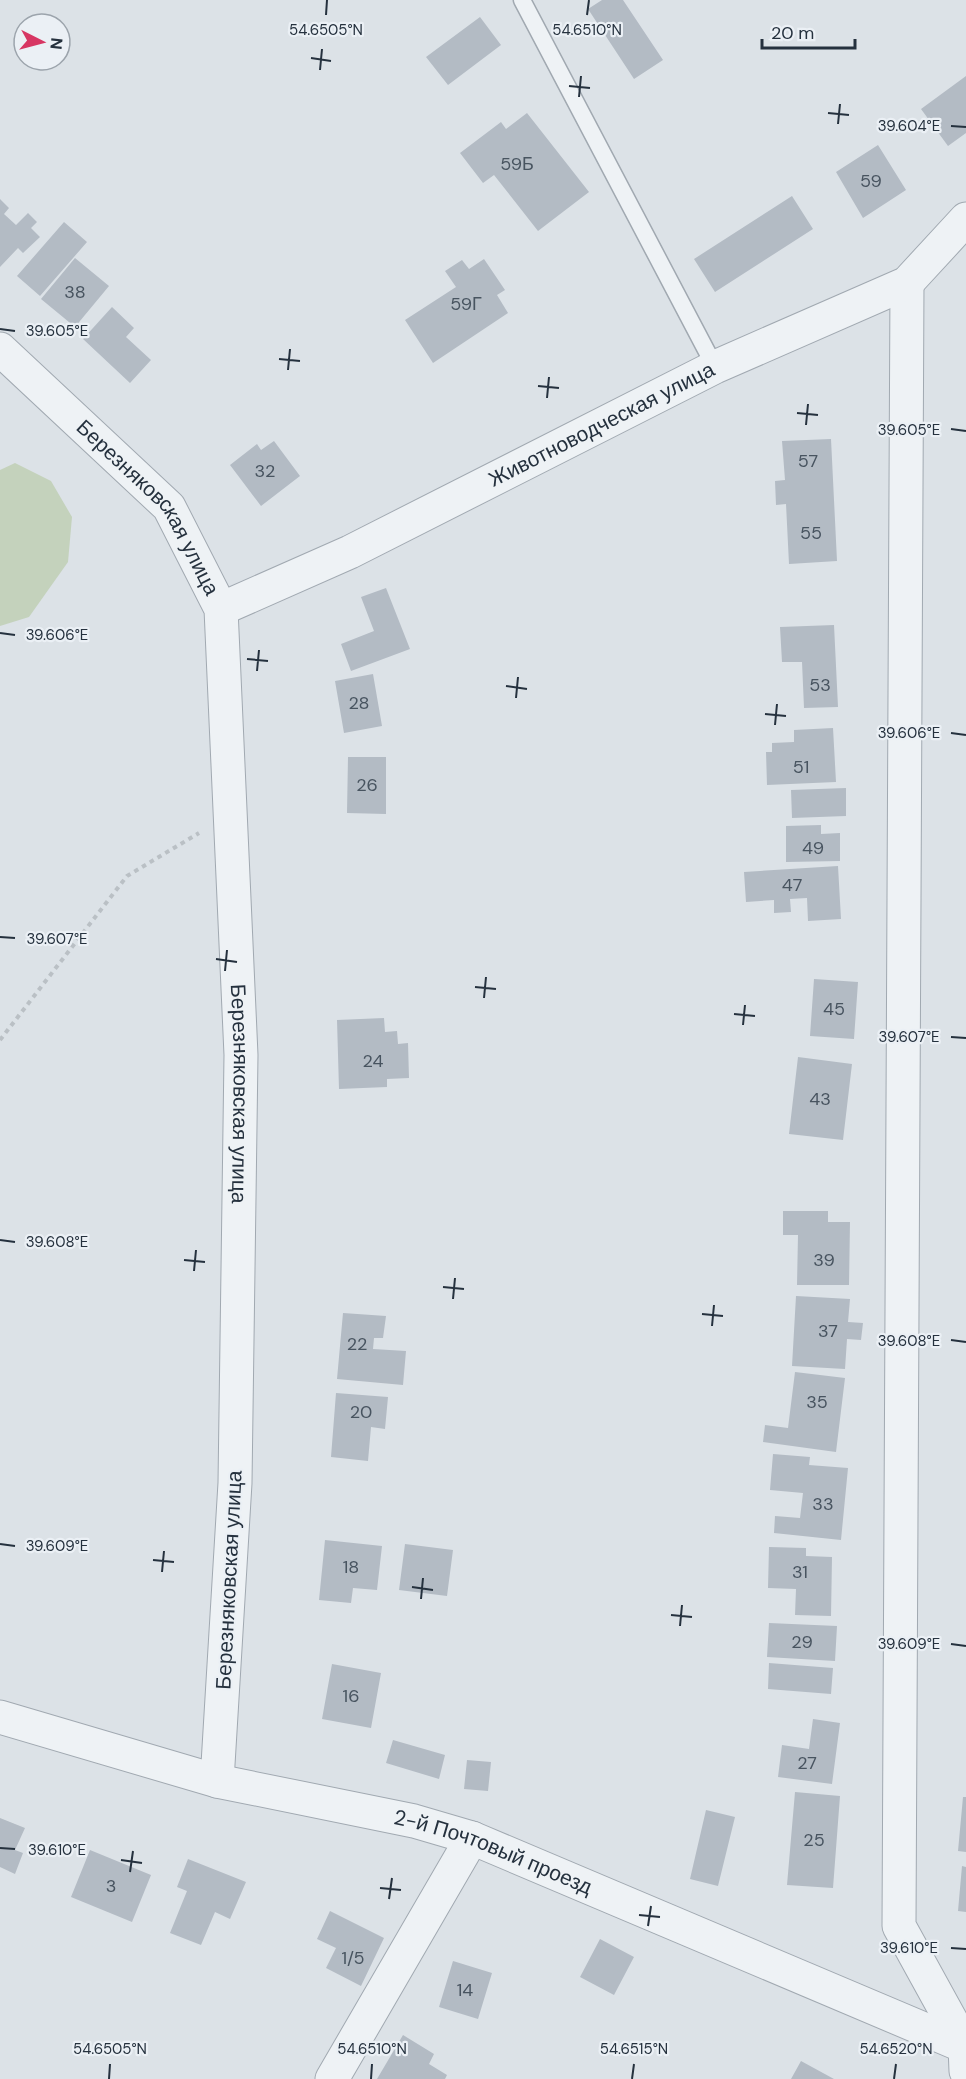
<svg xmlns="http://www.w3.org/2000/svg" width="966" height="2079" viewBox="0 0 966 2079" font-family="'DM Sans',sans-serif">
<rect width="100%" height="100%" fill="#dce2e7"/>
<path fill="#c4d2bc" d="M15,463L51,481L72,517L68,562L29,617L0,626V470Z"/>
<path fill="#b3bbc4" d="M602,0H623L663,60L634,79L588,9Z
M480,17L501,45L448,85L426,57Z
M966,76V133L948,146L921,109Z
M527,113L589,192L538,231L494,175L483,183L460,153L501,122L506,129Z
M878,145L906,190L863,218L836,172Z
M792,196L813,229L715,292L694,259Z
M0,199L9,208L4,214L16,225L28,213L37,222L31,228L40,237L23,253L18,248L0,267Z
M64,222L87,242L40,296L17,276Z
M75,258L109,286L75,327L41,299Z
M484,259L505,290L497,295L508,313L433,363L405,320L456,287L445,271L462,260L469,269Z
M112,307L134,328L126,337L151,360L130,383L83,339Z
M831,439L837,561L789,564L786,504L776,505L775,481L785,480L782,441Z
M274,441L300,476L261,506L230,465L257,444L261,450Z
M386,588L410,649L351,671L341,644L374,631L361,597Z
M834,625L838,707L804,708L802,662H782L780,627Z
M373,674L382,726L344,733L335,681Z
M833,728L836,782L767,785L766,752H772V743L794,742V730Z
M348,757H386V814L347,813Z
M846,788V816L792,818L791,790Z
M821,825V834L840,833V861L786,862V826Z
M838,866L841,919L808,921L807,898L790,899L791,912L774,913V900L746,902L744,872Z
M814,979L858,982L854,1039L810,1036Z
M384,1018L385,1032L397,1031L398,1044L408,1043L409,1078L387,1079V1087L339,1089L337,1020Z
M798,1057L852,1064L843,1140L789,1134Z
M783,1211H828V1222H850L849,1285H797L798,1235H783Z
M796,1296L850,1299L848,1322L863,1323L861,1340L847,1339L845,1369L792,1366Z
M343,1313L386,1316L383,1338H374L373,1349L406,1351L403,1385L337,1379Z
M795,1372L845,1378L836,1452L763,1442L765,1425L788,1428Z
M336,1393L388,1397L385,1429L371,1427L368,1461L331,1457Z
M773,1454L810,1457L809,1465L848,1468L841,1540L774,1533L775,1516L800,1518L803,1493L770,1490Z
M325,1540L382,1546L377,1590L353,1588L351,1603L319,1600Z
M405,1544L453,1550L447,1596L399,1590Z
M769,1547L806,1548V1556L832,1557L831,1616L795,1615L796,1589L768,1588Z
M769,1623L837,1626L835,1661L767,1657Z
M769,1663L833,1668L831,1694L768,1689Z
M332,1664L381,1673L371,1728L322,1719Z
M813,1719L840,1723L832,1784L778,1777L782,1745L809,1749Z
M393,1740L445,1755L439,1779L386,1763Z
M467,1760L491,1762L488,1791L464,1789Z
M795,1792L840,1796L833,1888L787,1885Z
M963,1797H966V1852L958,1851Z
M706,1810L735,1817L718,1886L690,1879Z
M0,1818L25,1828L15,1850L23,1853L15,1874L0,1867Z
M90,1850L151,1875L132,1922L71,1897Z
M188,1859L246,1882L230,1919L215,1912L201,1945L170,1933L187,1891L177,1887Z
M962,1866L966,1867V1912L958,1911Z
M330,1911L384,1938L361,1986L326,1968L336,1948L317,1939Z
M600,1939L634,1957L614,1995L580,1977Z
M453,1961L492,1973L478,2019L439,2007Z
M403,2035L434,2054L429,2064L447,2075L445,2079H377Z
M801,2061L834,2079H791Z"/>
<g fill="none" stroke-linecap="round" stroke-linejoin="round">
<defs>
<path id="lane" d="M522,0L715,367"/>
<g id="street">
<path d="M907,283L899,1926L965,2046L966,2071"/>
<path id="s1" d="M0,349L169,507L221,609L241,1055L235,1483L217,1781"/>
<path id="s2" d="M221,609L350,552L715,367L907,283L966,219"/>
<path id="s3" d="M0,1717L217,1781L414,1821L472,1838L966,2047"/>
<path d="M332,2079L472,1838"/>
</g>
</defs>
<use href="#lane" stroke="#a1a9b1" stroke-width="19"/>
<use href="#street" stroke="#a1a9b1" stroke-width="35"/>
<path stroke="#bac0c5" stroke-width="4" stroke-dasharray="4.5 4.5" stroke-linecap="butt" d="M0,1040L127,876L199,833"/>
<use href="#lane" stroke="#eef2f5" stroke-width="16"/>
<use href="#street" stroke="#eef2f5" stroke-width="33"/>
</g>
<path fill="none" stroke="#25313e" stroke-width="2" d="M326,15L327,0M587,15L589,0M311,58L331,61M320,70L322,49M569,86L590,88M579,97L581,76M828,113L849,115M838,124L840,104M951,126L966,127M0,329L15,331M279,359L300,361M288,370L290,349M538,386L559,388M547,398L549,377M797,413L818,415M806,425L808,404M951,429L966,431M0,633L15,635M247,659L268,661M257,671L259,650M506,686L527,689M516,698L518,677M765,714L786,716M775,725L777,704M951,733L966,735M0,937L15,938M216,959L237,962M225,971L227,950M475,987L496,989M484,998L486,977M734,1014L755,1016M743,1025L745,1005M951,1037L966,1038M0,1240L15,1242M184,1260L205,1262M194,1271L196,1250M443,1287L464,1289M453,1299L455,1278M702,1314L723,1316M712,1326L714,1305M951,1340L966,1342M0,1544L15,1546M153,1560L174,1562M162,1572L164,1551M412,1587L433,1590M421,1599L423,1578M671,1615L692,1617M680,1626L682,1605M951,1644L966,1646M0,1848L15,1849M121,1860L142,1863M130,1872L133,1851M380,1888L401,1890M389,1899L392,1878M639,1915L660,1917M648,1926L651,1906M951,1948L966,1949M109,2079L110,2064M371,2079L372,2064M632,2079L634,2064M894,2079L896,2064"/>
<g text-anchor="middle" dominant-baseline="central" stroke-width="4.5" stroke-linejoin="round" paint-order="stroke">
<g font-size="18" fill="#485460">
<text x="517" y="164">59Б</text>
<text x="871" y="181">59</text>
<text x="75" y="292">38</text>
<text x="466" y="304">59Г</text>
<text x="808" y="461">57</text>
<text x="265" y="471">32</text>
<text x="811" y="533">55</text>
<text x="820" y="685">53</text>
<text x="359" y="703">28</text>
<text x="801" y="767">51</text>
<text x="367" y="785">26</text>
<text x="813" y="848">49</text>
<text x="792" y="885">47</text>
<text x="834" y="1009">45</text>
<text x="373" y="1061">24</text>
<text x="820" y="1099">43</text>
<text x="824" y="1260">39</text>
<text x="828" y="1331">37</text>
<text x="357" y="1344">22</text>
<text x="817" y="1402">35</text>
<text x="361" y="1412">20</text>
<text x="823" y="1504">33</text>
<text x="351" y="1567">18</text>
<text x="800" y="1572">31</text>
<text x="802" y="1642">29</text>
<text x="351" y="1696">16</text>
<text x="807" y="1763">27</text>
<text x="814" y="1840">25</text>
<text x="111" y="1886">3</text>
<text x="353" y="1958">1/5</text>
<text x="465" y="1990">14</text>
</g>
<g font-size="21" fill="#25313e" stroke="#ebf0f5">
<text stroke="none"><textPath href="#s2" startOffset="423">Животноводческая улица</textPath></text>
<text stroke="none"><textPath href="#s1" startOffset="219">Березняковская улица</textPath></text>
<text stroke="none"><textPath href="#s1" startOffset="831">Березняковская улица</textPath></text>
<text transform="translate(229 1580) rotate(-87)">Березняковская улица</text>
<text stroke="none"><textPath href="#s3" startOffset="512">2-й Почтовый проезд</textPath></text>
</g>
</g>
<g font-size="15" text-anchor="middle" fill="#25313e" stroke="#ebf0f5" stroke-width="4.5" stroke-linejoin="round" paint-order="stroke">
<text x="326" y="35">54.6505°N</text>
<text x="587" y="35">54.6510°N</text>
<text x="909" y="131">39.604°E</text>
<text x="57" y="336">39.605°E</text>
<text x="909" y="435">39.605°E</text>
<text x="57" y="640">39.606°E</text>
<text x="909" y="738">39.606°E</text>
<text x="57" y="944">39.607°E</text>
<text x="909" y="1042">39.607°E</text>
<text x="57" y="1247">39.608°E</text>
<text x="909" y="1346">39.608°E</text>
<text x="57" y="1551">39.609°E</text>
<text x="909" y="1649">39.609°E</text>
<text x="57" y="1855">39.610°E</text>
<text x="909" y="1953">39.610°E</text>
<text x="110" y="2054">54.6505°N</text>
<text x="372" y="2054">54.6510°N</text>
<text x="634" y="2054">54.6515°N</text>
<text x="896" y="2054">54.6520°N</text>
</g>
<g transform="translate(42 42) rotate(96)"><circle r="28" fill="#ebf0f5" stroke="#9ca4ac" stroke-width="1.5"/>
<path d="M0-4.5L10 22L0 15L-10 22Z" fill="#d73663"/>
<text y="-9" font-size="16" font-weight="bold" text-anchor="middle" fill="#25313e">N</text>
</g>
<path d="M762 39v9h93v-9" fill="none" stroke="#25313e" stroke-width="3"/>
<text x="771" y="39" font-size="18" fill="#25313e" stroke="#ebf0f5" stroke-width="4.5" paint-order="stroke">20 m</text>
</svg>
